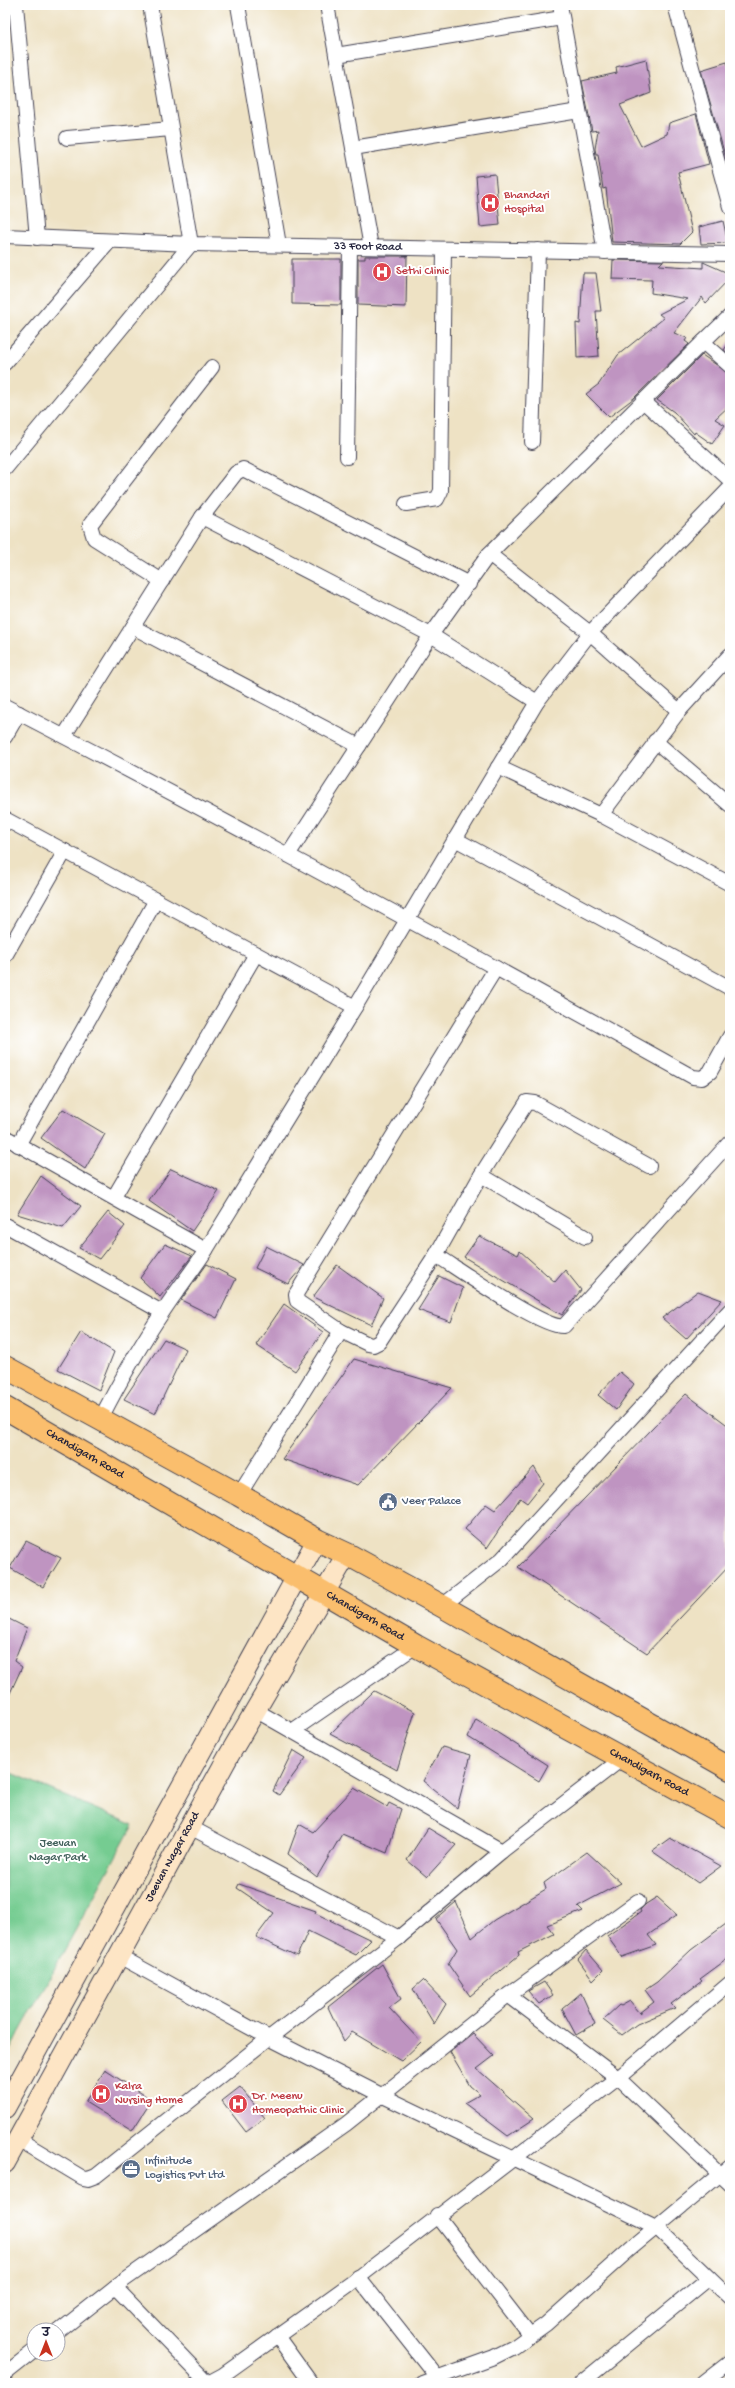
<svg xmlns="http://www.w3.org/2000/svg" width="735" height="2388" viewBox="0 0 735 2388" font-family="'Gochi Hand','Playpen Sans Deva',sans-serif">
<rect width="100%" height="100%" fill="#fff"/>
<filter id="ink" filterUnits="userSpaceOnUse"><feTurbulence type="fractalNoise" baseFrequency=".025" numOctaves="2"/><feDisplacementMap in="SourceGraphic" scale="8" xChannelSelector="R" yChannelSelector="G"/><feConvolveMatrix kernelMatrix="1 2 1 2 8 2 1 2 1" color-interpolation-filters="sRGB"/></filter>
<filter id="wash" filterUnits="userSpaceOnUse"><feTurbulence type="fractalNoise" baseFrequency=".012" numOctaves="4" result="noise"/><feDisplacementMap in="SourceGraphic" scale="16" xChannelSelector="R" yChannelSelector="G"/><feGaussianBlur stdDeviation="0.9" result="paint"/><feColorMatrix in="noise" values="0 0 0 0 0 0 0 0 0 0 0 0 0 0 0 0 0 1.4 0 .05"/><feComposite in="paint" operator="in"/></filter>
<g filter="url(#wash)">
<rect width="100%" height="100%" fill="#eee2c4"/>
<path fill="#75cc91" stroke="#4c7766" d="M5,1770L133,1825L5,2059Z"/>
<g id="blocks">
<path fill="#bf94c1" d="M646,59L651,93L620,105L641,146L667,134L669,123L696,114L709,164L678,172L692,232L680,244L612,242L606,188L603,189L598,154H596L595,149L598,130L592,131L582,81L617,73L616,67Z
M727,62L730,71V158L726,159L701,70Z
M495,174L500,225L480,227L476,176Z
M723,221L728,243L701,244L699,227Z
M365,256H407L406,307L358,305V259H365Z
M292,259H341V305L292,304Z
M613,260L663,261L659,265L703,268V262L730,274V278L706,303L702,297L674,333L687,338L685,341L689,344L634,398L609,417L586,394L599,384L618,355L664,318L659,314L688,299L651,293L652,280L612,279Z
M583,273H596L601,311H596L599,356L577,358L576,323L580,324Z
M730,341V355L724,350Z
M702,355L730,374V405L715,419L725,425L712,444L695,432L694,434L674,412L657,400Z
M63,1109L105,1134L85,1169L41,1138Z
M171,1169L219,1191L192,1231L149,1201Z
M41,1176L81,1206L63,1228L17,1214Z
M108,1212L125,1226L99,1259L79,1248Z
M479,1236L518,1255L520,1251L555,1282L565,1270L581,1290L562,1315L464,1257Z
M165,1244L192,1256L160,1297L140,1278Z
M266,1246L304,1265L288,1284L255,1268Z
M207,1264L236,1279L217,1318L181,1300Z
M337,1265L383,1298L371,1325L313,1297Z
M439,1276L463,1288L451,1322L418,1310Z
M698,1291L722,1300L686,1339L662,1318Z
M284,1304L323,1332L295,1371L256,1345Z
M81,1332L114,1352L99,1390L58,1369Z
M164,1339L186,1349L155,1414L124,1399Z
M354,1359L452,1388L358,1485L282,1459Z
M620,1372L634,1384L616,1410L598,1395Z
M686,1394L730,1427V1565L647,1653L518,1567Z
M534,1467L543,1483L527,1503L520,1498L487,1548L465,1529L486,1504L495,1510Z
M26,1541L61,1558L43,1587L10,1568Z
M5,1617L27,1628L14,1661L22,1667L5,1704Z
M374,1691L415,1712L397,1770L330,1734Z
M476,1719L548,1765L539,1781L468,1737Z
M442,1747L471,1755L457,1808L423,1781Z
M293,1750L306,1758L279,1795L273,1791Z
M354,1788L387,1807L389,1803L401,1809L387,1853L342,1834L317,1877L288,1854L299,1824L313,1832Z
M428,1828L456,1845L427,1877L407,1860Z
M670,1838L721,1866L698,1883L652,1851Z
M587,1852L621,1883L578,1906L583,1911L547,1925L554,1934L518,1952L519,1955L470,1996L448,1964L457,1949L436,1919L456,1902L472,1938L494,1920L546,1889L544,1883Z
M239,1884L316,1911L315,1913L371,1940L356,1955L308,1931L297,1956L256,1937L274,1913L237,1888Z
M657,1897L677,1915L648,1935L656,1945L622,1957L607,1936L641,1912L640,1910L646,1904Z
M730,1921V1957L700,1979L702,1981L671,2004L675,2008L637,2024L622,2035L603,2020L619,2005L621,2006L630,2001L640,2013L654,2002L645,1990L657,1982L691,1950Z
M586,1950L603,1970L593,1980L578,1959Z
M382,1964L401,1999L389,2008L421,2042L401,2061L352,2032L344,2041L328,2007Z
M423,1980L446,2004L434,2024L413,1989Z
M544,1982L553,1995L539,2004L528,1991Z
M581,1993L595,2024L576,2035L562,2009Z
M473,2034L494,2056L477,2069L534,2119L508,2136L464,2103L480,2094L470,2086L450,2052Z
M105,2070L152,2100L132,2131L85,2102Z
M240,2087L265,2118L246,2132L222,2101Z"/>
</g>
</g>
<g filter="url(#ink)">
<use href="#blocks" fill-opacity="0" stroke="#413f50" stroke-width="1"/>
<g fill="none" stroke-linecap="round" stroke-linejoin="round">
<defs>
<g id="street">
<path d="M16,5L37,238"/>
<path d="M238,5L279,245"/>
<path d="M327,5L371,247"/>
<path d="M560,5L605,252"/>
<path d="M675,5L730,207"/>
<path d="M336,55L562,18"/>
<path d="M67,138L171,129"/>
<path d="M353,148L579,111"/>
<path id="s1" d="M5,236L191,244L730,254"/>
<path d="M703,342L730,316"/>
<path d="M5,363L110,241"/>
<path d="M643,401L730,480"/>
<path d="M532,442L538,250"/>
<path d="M347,457L350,247"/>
<path d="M5,469L191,244L150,5"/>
<path d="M406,504L437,499L441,491L444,249"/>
<path d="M202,517L236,473L243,469L469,584"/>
<path d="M489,554L590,633L679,711"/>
<path d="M162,581L94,538L90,525L212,367"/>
<path d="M133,627L359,746"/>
<path d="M5,706C236,825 465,950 693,1077L702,1078L710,1072L730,1036"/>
<path d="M64,736L202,517L431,635L537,702"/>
<path d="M5,737L19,713"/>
<path d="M655,741L730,805"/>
<path d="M498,767L601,815L730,884"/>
<path d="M601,815L679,711L730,655"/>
<path d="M5,819L355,1007"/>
<path d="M455,839L730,988"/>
<path d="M288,855L431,635L489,554L703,342L730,366"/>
<path d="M5,956L65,851"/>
<path d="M5,1137L206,1250"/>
<path d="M18,1145L156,900"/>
<path d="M481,1175L585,1237"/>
<path d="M114,1197L256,954"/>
<path d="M5,1225L162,1312"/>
<path d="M436,1255L481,1175L527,1102L535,1103L649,1166"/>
<path d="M341,1331L368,1344L373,1345L379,1342L436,1255C457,1268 545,1330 564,1326L730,1142"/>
<path d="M100,1420C119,1383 139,1347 162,1313C176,1291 192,1272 206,1250L355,1007L537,702L590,633L730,488"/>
<path d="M239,1495L341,1331L297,1301L296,1294L496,968"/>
<path d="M442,1606L502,1559L730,1310"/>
<path d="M255,1710L502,1851"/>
<path d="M292,1731L416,1646"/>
<path d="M190,1827L399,1938"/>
<path d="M119,1956L269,2038L383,2096L656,2227L730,2298"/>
<path d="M508,1995L618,2078L730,2184"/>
<path d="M18,2139L83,2178L88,2179L96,2176L269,2038L396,1940L502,1851L623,1758"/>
<path d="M437,2215L530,2335"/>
<path d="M358,2277L437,2377"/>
<path d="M115,2287L208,2383"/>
<path d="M58,2332L120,2283L346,2124L508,1995L638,1901"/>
<path d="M277,2336L311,2383"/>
<path d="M5,2374L34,2351"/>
<path d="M208,2383L223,2375L350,2284L513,2159L618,2078L730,1983"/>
<path d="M422,2383L494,2357L514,2347L546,2324L630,2249L730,2166"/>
<path d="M581,2383L709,2278"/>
<path d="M703,2383L730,2362"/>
</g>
<g id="secondary">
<path d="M5,2108L317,1540"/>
<path id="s2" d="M5,2163L228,1757L347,1554"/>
</g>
<g id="primary">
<path d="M5,1367L239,1495L317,1540L347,1554L442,1606L730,1769"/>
<path id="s3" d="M5,1408L416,1646L730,1817"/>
</g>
</defs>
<use href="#street" stroke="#413f50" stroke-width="16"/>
<use href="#secondary" stroke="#413f50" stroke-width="22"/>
<use href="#primary" stroke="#413f50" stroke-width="24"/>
<use href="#street" stroke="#fff" stroke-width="14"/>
<use href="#secondary" stroke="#fde5c5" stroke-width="20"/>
<use href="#primary" stroke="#fabe6d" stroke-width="22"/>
</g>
</g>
<defs>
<symbol id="hospital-disc" viewBox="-11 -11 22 22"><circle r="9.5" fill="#e0444e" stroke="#fff"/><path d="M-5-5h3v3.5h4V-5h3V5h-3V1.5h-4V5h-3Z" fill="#fff"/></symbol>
<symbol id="civic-disc" viewBox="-11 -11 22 22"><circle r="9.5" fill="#5c6f8a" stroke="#fff"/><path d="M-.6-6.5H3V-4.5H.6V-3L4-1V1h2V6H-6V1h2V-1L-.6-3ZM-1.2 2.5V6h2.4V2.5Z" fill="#fff"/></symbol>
<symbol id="office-disc" viewBox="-11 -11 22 22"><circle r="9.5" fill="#5c6f8a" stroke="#fff"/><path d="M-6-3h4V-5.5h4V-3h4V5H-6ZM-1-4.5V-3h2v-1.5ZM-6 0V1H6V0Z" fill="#fff"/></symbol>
</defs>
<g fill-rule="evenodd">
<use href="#hospital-disc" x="479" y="192" width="22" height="22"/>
<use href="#hospital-disc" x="371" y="261" width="22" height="22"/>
<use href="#civic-disc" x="377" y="1491" width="22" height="22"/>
<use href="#hospital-disc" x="90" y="2083" width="22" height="22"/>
<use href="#hospital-disc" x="227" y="2093" width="22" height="22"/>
<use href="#office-disc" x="120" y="2158" width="22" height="22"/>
</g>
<g text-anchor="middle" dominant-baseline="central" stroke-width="4" stroke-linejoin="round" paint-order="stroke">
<g font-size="12" fill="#be3a42" stroke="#fff" text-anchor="start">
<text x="504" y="196">Bhandari<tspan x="504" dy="14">Hospital</tspan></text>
<text x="396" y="272">Sethi Clinic</text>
<text x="115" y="2087">Kalra<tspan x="115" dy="14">Nursing Home</tspan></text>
<text x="252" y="2097">Dr. Meenu<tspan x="252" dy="14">Homeopathic Clinic</tspan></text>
</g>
<g font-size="12" fill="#22223b" stroke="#fff">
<text stroke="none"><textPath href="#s1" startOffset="363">33 Foot Road</textPath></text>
<text stroke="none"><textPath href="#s3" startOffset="92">Chandigarh Road</textPath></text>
<text stroke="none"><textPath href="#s3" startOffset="416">Chandigarh Road</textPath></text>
<text stroke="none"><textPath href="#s3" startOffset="740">Chandigarh Road</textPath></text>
<text stroke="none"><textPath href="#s2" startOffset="349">Jeevan Nagar Road</textPath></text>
</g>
<g font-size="12" fill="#4e5e75" stroke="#fff" text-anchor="start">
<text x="402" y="1502">Veer Palace</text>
<text x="145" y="2162">Infinitude<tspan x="145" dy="14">Logistics Pvt Ltd</tspan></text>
</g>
<g font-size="12" fill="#3f5e59" stroke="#fff">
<text x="58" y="1844">Jeevan<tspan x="58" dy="14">Nagar Park</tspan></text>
</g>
</g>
<rect width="735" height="2388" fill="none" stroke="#fff" stroke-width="20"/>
<g transform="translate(46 2342)"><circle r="19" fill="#ffffff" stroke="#a7a7b1"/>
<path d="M0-3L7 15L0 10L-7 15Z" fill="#c8321e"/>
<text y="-6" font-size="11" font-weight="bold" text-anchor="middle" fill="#22223b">उ</text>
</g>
</svg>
